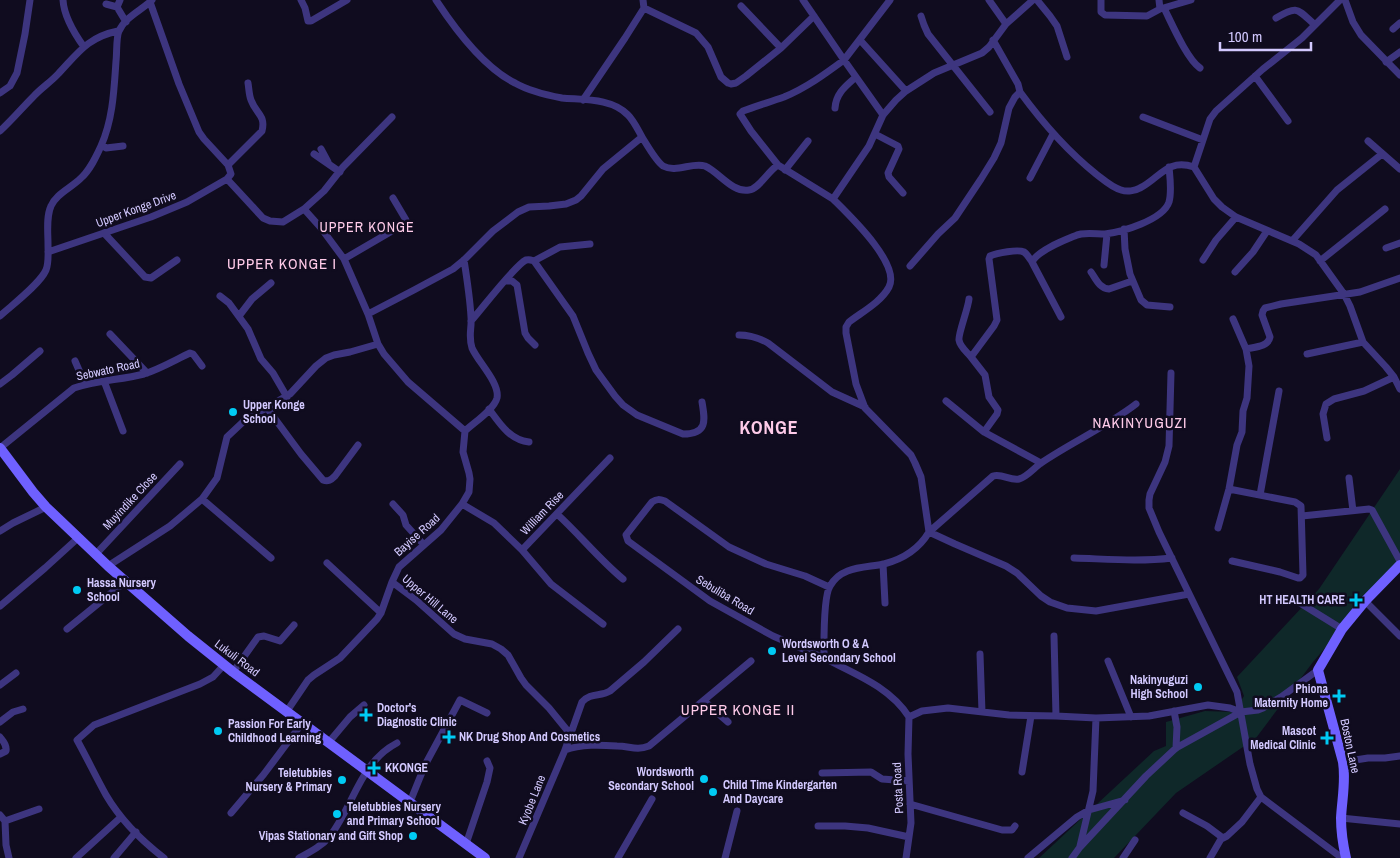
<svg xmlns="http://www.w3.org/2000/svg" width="1400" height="858" viewBox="0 0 1400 858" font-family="'Archivo Narrow',sans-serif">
<rect width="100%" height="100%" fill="#100c1f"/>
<path fill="#0f2829" d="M1400,469V561L1313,662L1256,738L1176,793L1114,858H1039L1154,751L1166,746V722L1205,711L1234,712L1244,696L1237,677L1319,589Z"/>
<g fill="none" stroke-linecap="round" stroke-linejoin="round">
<path stroke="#3d357f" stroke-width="7" d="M63,0C64,17 74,33 84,47
M120,0L117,7L126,22
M301,0L305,8L308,21H311L347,0
M803,0L844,60L890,0
M989,0L1006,24
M1037,0L1050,16L1057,26L1067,57
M1101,0V12L1105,15L1147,16L1160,9L1191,0
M1159,0L1160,9
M1345,0L1353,22L1361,35L1400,75
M150,2L179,84L199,132L204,139L228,165
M106,4L117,7
M741,6L781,48
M644,8L696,33L708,47L721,77L728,83L731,84L736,83L746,76L781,48L814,16
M1164,8C1172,24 1187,59 1200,68
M921,16L924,25L928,34L990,112
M1276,18C1298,5 1297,9 1315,25
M1393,29L1400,23
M860,40L906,91
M993,40L1018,84L1020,92C1042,122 1066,150 1096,174C1104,180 1111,187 1121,190C1127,192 1135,191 1140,188C1160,178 1167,158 1194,167L1214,199L1222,207L1236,217L1299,244L1316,255L1344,294L1350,306L1363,342L1386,367L1394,377L1400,389
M1386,62L1400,52
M1255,76L1288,121
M0,93L10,86L17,73L25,34L30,0
M583,100L625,38L644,8L643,0
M835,108C836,93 846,86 856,77
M1143,117L1203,140
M0,131C12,120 22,108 33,97C41,88 51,82 59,73C78,53 88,37 118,31
M875,134L898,146L899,149L888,173L889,177L903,193
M642,137C647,145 656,161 663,166C676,173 692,162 705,166C719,172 732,193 749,190C759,189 768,171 778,165L833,199
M1368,141L1400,169
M102,145L106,148L123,146
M321,149L328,162
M314,154L340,172
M778,165L751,131L740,114L743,111C756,106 770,102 784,97C806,88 825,74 844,60L883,115
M1194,167L1210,119L1216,111L1263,69L1302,38L1340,0
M785,170L808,141
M1030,178L1053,134
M227,179L263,218L270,221L283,222L304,209L324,191L343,167L392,117
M304,209L321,228L344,259L368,314L378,344L384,354L408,382L465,431
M1124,229L1125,249L1130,274L1141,300L1147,305L1170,307
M104,233L145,277L151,278L177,260
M1292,241L1337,190L1382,154
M1386,248L1400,243
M48,252L151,217L187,202L227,179L231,174L228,165L262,131C266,115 256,114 251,100C249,95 249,89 248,83
M344,259L404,224L406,220L393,198
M464,260C467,279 470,299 471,317C472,329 468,335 472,348C478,362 500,383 497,398C494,410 473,423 465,431
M1203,260L1216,240L1236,217
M534,261L560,247L590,244
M1320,261L1385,209
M1032,262C1030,259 1027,254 1024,252C1018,249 997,253 990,256L989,259L997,320L994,326L971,357L985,375L989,397L998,410L997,414L984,432L1041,463
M1104,265L1107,234
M910,266L938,234L955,218L981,179L994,158L1001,143L1009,108L1015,97L1020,92
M1091,272C1096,279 1099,288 1109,289L1132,281
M1235,272L1253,252L1267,231
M505,281H512L517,285L525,333L528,338L535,345
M220,296L229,303L248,329L261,359L273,373L287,397
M969,299C968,309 958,334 959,340C960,347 967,352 971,357
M368,314L414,290L453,269L464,260L493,231L518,212L529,207L549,206L566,204L576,200L581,196L603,169L642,137C638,130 634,121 628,115C612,98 583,100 562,98C546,95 529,91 515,83C483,67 455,29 436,0
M0,316C12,305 40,284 46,270C49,263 48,252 48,244C48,232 46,217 51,206C56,194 71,188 81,178C90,170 96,157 101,146C113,119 114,90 116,61C117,54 116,37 119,31C125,17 142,10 152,0
M239,316L252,299L271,283
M1061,317L1032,262C1038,250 1065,240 1077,235L1081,234C1089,233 1097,234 1105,234C1122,232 1163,220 1169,202C1172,191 1170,178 1169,167
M471,321C482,309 514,266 526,260C530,259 531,260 534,261L573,316L588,353L596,370L615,396L623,405L637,415L683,434C708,434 705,420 702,402
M110,334L147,373
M739,335C750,335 759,338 768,343L832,392L865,407
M1246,349C1255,347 1268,347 1270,337L1262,315L1263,311L1265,308L1281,304L1360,292L1400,278
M1307,354L1363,342
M75,361L85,384
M1171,373L1169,446L1165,462L1150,494L1149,500V508L1159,532L1237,692L1250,764L1257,789L1261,797L1342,858
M104,381L123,431
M0,384L12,375L40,351
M946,401L984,432
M1136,404C1106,427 1072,442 1041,463C1034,468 1027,477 1019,479C1010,481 1002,473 993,476L929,532L955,544L1006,566L1017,573L1041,596L1050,602L1067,608L1096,611L1189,594
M267,408L301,454L323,480C328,482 331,480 335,476L358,445
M489,409C500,424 510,440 529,442
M1327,438L1323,414L1326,404L1334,399L1364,391L1394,377
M0,448L74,388C97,380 121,380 144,374C160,369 175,360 190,353L193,354L202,366
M1349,478L1353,511
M1229,489L1295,502L1301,506L1303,575L1300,578H1298L1280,572L1232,561
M1260,495L1279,391
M202,499L271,558
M393,504L403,515L406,525L424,545
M462,504L494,523L522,550L610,458
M557,514C580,535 599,559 623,579
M1302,516L1369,509L1372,510L1400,561
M1218,528L1229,489L1237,445L1242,432L1243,411L1247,398L1249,366L1246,349L1233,319
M0,531L13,523L46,507
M522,550L551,584L603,624
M96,554L180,464
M1074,558C1107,559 1139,562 1172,558
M327,563L381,613
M883,564L885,603
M108,566L170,526L202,499L217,478L227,437L244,421L290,394L316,366L326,358L334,355L350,352L378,344
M392,582L416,600L454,634L465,639L492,644L501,649L508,655L521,678L526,685L549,708L571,735
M1365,601L1400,636
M1300,603L1342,629
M0,606L45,568L78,538
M67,629L126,581
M1054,636L1056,716
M980,654L982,712
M824,658L773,636L710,601L628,541L626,535L652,502C657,499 659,499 665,501L729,547L766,564L805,576L829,587
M1108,661L1131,717
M233,672L258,637L264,636L280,641L294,625
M0,685L16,673
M704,701L728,722
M287,711L308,680L314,675L340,658L377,619L381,613L392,582L399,567L441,530L462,504L469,492L470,479L469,473L463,452L465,431
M1174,711L1177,727L1176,748
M909,717C890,687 855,674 824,658C824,644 823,597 830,586C841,566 864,568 884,564C903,559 919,549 929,532L921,477L915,463L911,455L865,408L856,384L846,333V327L849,322C862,312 881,302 889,287C901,264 849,215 833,199L869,146L883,115L896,100L906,91L934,73L982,53L989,47L1006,24L1033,0
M909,717L922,711L948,708L1009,715L1056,716L1096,718L1149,716L1208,705L1230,708L1241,712L1258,710L1263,708L1281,697L1318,670
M0,722L13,712L23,709
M0,737C3,741 7,745 6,751L0,754
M329,742L350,717L364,705
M565,750C581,744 601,745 617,746C630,746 636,751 649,746L751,661
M1343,762L1368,758H1385L1400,756
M1022,772L1031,716
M822,773L871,772L882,779L909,781
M410,802L425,765L460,700L487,713
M910,804L1002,830H1012L1015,826
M231,813L264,774L303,722
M1183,813L1207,826L1223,838
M0,815L5,821L6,845L9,858
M1341,818L1400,824
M5,821L39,809
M818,826H845L868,828L909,837
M466,844L487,782L490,768L487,761
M1080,846L1093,791L1096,718
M76,858L121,817
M114,858L136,832
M164,858C142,841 120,819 106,795C96,777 87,758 77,740L94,725L200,684L213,677L224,665
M299,858C310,852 322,846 330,836C354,805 360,762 397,743
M519,858L565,750L582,702C591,692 600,697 610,691L644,662L678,629
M618,858L652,799
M725,858L737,811
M906,858L911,823L908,754L909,717
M1028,858L1077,817L1089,810L1125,800
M1072,858L1080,847L1146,776L1176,748L1241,712
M1123,858L1135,840
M1210,858L1221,839L1227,836L1242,822L1261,797"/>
<path stroke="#6f60ff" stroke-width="10" d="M0,448L33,492L46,507L108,566L188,636L233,672L485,858
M1346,858C1343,845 1341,832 1341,818C1342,799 1346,781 1343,762L1318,670L1342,629L1365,601L1400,565"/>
</g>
<g fill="#00cbf4" stroke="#100c1f" stroke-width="2">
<circle cx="233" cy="412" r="5"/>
<circle cx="77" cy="590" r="5"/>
<path d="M1353.5 592.5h5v5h5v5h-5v5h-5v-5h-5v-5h5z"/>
<circle cx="772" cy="651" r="5"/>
<circle cx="1198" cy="687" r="5"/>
<path d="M1336.5 688.5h5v5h5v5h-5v5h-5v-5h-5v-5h5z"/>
<path d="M363.5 707.5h5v5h5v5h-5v5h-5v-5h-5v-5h5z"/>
<circle cx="218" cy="731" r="5"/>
<path d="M446.5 729.5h5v5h5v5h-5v5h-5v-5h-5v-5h5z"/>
<path d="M1324.5 730.5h5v5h5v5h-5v5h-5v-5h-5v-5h5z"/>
<path d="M371.5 760.5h5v5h5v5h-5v5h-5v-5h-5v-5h5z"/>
<circle cx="704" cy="779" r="5"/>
<circle cx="342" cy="780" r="5"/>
<circle cx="713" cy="792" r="5"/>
<circle cx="337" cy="814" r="5"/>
<circle cx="413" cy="836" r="5"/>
</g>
<g text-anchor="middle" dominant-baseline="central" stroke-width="5" stroke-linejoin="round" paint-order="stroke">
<g font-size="12" fill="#d3c9ff" stroke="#100c1f">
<text transform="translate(136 209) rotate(-20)">Upper Konge Drive</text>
<text transform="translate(108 370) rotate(-12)">Sebwato Road</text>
<text transform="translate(130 501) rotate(-47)">Muyindike Close</text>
<text transform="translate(542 513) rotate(-46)">William Rise</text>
<text transform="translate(417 535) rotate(-42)">Bayise Road</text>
<text transform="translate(725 595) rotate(31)">Sebuliba Road</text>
<text transform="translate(430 599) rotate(40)">Upper Hill Lane</text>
<text transform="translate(237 658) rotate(37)">Lukuli Road</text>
<text transform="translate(1350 746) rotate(78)">Boston Lane</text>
<text transform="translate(898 788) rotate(-93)">Posta Road</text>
<text transform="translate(532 800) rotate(-68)">Kyobe Lane</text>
</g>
<g font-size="12" font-weight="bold" fill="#d3c9ff" stroke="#100c1f" text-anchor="start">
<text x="243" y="405">Upper Konge<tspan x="243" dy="14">School</tspan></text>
<text x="87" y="583">Hassa Nursery<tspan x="87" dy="14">School</tspan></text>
<text x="1345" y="600" text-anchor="end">HT HEALTH CARE</text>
<text x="782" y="644">Wordsworth O &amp; A<tspan x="782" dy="14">Level Secondary School</tspan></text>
<text x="1188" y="680" text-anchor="end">Nakinyuguzi<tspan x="1188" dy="14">High School</tspan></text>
<text x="1328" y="689" text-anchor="end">Phiona<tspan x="1328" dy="14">Maternity Home</tspan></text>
<text x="377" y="708">Doctor's<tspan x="377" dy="14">Diagnostic Clinic</tspan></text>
<text x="228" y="724">Passion For Early<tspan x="228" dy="14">Childhood Learning</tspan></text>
<text x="1316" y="731" text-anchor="end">Mascot<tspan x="1316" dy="14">Medical Clinic</tspan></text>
<text x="459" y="737">NK Drug Shop And Cosmetics</text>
<text x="385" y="768">KKONGE</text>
<text x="694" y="772" text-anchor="end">Wordsworth<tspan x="694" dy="14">Secondary School</tspan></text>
<text x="332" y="773" text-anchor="end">Teletubbies<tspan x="332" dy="14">Nursery &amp; Primary</tspan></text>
<text x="723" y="785">Child Time Kindergarten<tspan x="723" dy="14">And Daycare</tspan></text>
<text x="347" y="807">Teletubbies Nursery<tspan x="347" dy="14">and Primary School</tspan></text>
<text x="403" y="836" text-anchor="end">Vipas Stationary and Gift Shop</text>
</g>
<g font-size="14" letter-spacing="1" fill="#ffcbe9" stroke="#100c1f">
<text x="367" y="227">UPPER KONGE</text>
</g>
<g font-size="15" letter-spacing="1" fill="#ffcbe9" stroke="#100c1f">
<text x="282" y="263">UPPER KONGE I</text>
<text x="1140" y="422">NAKINYUGUZI</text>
<text x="738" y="709">UPPER KONGE II</text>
</g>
<g font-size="18" font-weight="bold" letter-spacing="1" fill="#ffcbe9" stroke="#100c1f">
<text x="769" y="427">KONGE</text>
</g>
</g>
<path d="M1220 42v8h91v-8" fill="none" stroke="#d3c9ff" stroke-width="2.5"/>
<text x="1228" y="42" font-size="15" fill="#d3c9ff" stroke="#100c1f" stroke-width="4" paint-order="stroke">100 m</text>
</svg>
